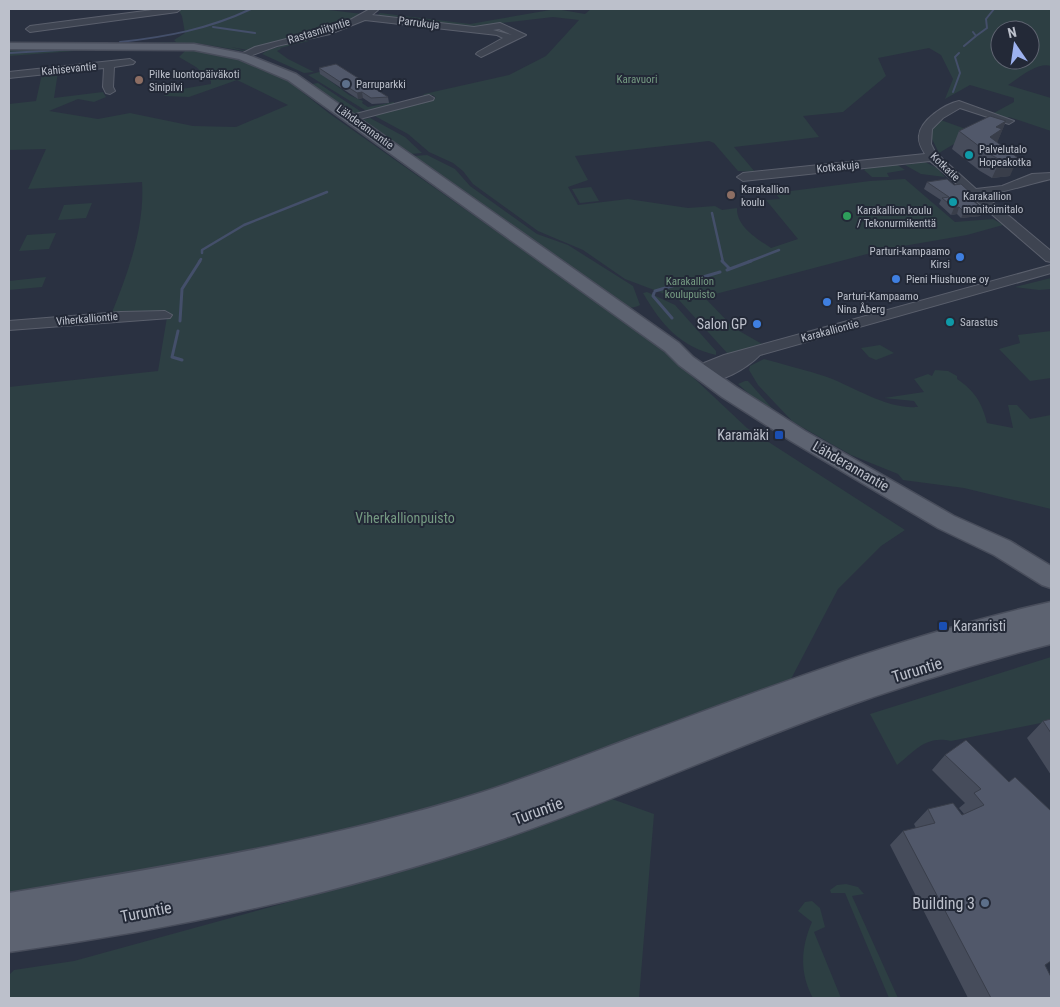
<svg xmlns="http://www.w3.org/2000/svg" width="1060" height="1007" viewBox="0 0 1060 1007" font-family="'Roboto Condensed',sans-serif">
<rect width="100%" height="100%" fill="#2a3141"/>
<path fill="#2d3f43" fill-rule="evenodd" d="M178,9H321L362,14L340,24L256,48L247,50L231,47L246,51H243L196,43L126,44L176,42L174,40L185,33L182,16Z
M556,9L585,14L591,9H1051V66C1037,62 1019,78 1008,85L1051,98V131L1009,117L1006,119L992,114L1014,102V98L970,85L945,99L953,79L941,55L929,48L878,58L886,76L843,112L803,116L819,137L734,147L755,172L738,171L714,143L709,141L575,156L588,180L568,187L578,205L628,199L688,208L715,206L722,210L737,208C736,226 757,239 771,248L798,239L766,200L780,199L775,193L870,181L905,179L955,222L993,219L1003,225L967,235L886,249L704,297L734,328L762,344L728,354L678,299L625,279L583,250L538,231L473,184L463,171L453,163L429,152L408,134L371,114L436,98L433,95L423,96L424,94L509,75L546,56L579,20L553,17L468,27L376,17L380,13L470,24ZM1000,30H1030V60H1000Z
M304,39L309,41L280,48L281,49L277,51L288,59L314,72L304,73L262,54L268,50Z
M114,48L9,56V49Z
M187,49C227,54 264,63 298,86L297,88L330,114L663,349L747,428L905,530L881,546L838,589L791,679L460,806L46,896L9,902V387L158,371L168,311L111,315C128,273 145,227 142,182L28,189L46,149L9,150V104L36,101L42,74L58,72L54,98L103,92L106,97L94,102L78,99L49,111L98,119L130,113L193,126L236,127L288,105L237,80L189,97L164,96L169,87L170,91L211,84V81L196,67L179,57Z
M327,70L321,74L349,95L363,101L362,103L368,107L394,102V104L368,112L308,75Z
M318,83L363,113L353,114L312,84Z
M370,118L405,137L422,153L411,154L361,120Z
M938,119L974,132L939,153L930,135Z
M427,155L455,169L470,186L537,234L568,245L633,286L640,305C624,315 602,291 590,281L414,156Z
M925,162L937,168L945,177L921,174L905,165Z
M896,164L905,170L887,173L889,177H872L864,170L867,167Z
M591,187L599,201L580,203L572,189Z
M92,203L86,218L58,220L64,205Z
M56,233L49,249L19,251L27,235Z
M46,277L42,287L9,290V281Z
M1051,278V289L1039,290L1015,287Z
M647,292L675,305L716,351V355C680,347 661,324 643,293Z
M1051,331V378L1030,381L999,349L1020,343L1018,335Z
M880,345L894,353L876,360L869,357L861,348Z
M764,359C785,365 806,370 827,377C857,388 885,409 918,407L914,401L884,398L924,392L914,379L928,374L932,376L935,370L948,371L957,376V379C975,391 982,403 987,423L1013,428L1008,405H1017L1030,419L1051,415V509L964,488L903,480L898,474L851,455L793,422L758,385L749,370L750,366Z
M745,381H748L778,415L757,401L738,384Z
M1051,657V721L951,741C926,735 915,751 897,765L870,714Z
M612,799L654,814L639,998H9V975L14,970L74,961L448,858Z
M846,884L858,887L864,894L852,896L898,998H889L845,893H831L830,890L837,885Z
M812,901L820,908L825,927L814,932L841,998H813C799,973 801,947 812,922L798,911L805,902Z"/>
<g fill="none" stroke-linecap="round" stroke-linejoin="round">
<path stroke="#444f6a" stroke-width="2" d="M213,27L255,33
M976,36L987,28L986,19L994,9
M120,42C166,37 209,29 251,9
M964,46L976,36L973,32
M9,53L77,49
M953,92L960,73L955,57L959,53"/>
<path stroke="#444f6a" stroke-width="2.5" d="M712,213L723,262
M202,253V250L244,225L327,192
M199,262L201,259
M748,262L779,250"/>
<path stroke="#444f6a" stroke-width="3" d="M722,261L730,269
M727,270L751,261
M655,291L720,272
M654,293L653,296L672,318
M180,321L182,289L200,261
M178,331L172,357L182,360"/>
<defs>
<path id="minor" d="M160,9H181L177,12L30,32L26,29L30,26Z
M370,9L378,10L372,15L474,27L500,23L526,35L481,57L476,54L478,52L503,38L497,35L365,20L330,34L277,46L242,59L237,56L255,47L341,25ZM499,29L512,35L493,30Z
M130,59L135,62L133,64L114,67L113,87L115,91L110,94L106,93L103,87L104,68L9,78V72Z
M429,95L434,98L433,100L352,121L347,118L348,116Z
M959,101L1014,121L1009,124L960,108L943,118L932,129L931,144L935,152L976,189L1002,186L1032,174L1051,173V179C1028,184 1007,192 984,195L1051,251V262L1046,261L930,161L743,181L737,177L743,173L925,154C922,149 918,143 919,136C920,120 945,104 959,101Z
M1051,265V273L760,355C747,368 720,385 701,380L699,376L704,363L724,355Z
M165,311L172,315L170,318L9,330V321L121,312Z"/>
<path id="major" d="M9,43L194,44L246,54L296,74L679,343L693,357L736,387L805,431L954,516L1010,541L1051,566V588L1042,585L994,555L938,528L791,441L722,397L679,365L665,351L288,80L239,59L194,50L9,49Z
M1051,602V644C977,663 904,685 831,712C722,752 615,800 505,838C344,893 177,929 9,952V893C168,866 329,841 483,792C535,775 586,755 637,736C773,686 910,633 1051,602Z"/>
</defs>
<use href="#minor" stroke="#5a5f6c" stroke-width="2"/>
<use href="#major" stroke="#484d5b" stroke-width="3"/>
<use href="#minor" fill="#3e4451" fill-rule="evenodd"/>
<use href="#major" fill="#5d6371" fill-rule="evenodd"/>
</g>
<path fill="#464c5b" d="M319,68L388,97L389,103L372,104L363,98L358,99L320,74Z
M1006,121L997,142L1010,176L992,178L980,171L952,149L959,131Z
M927,182L970,199L983,209L980,216L961,218L957,214L951,215L939,204L941,200L924,189Z
M1051,719V775L1027,738L1043,721Z
M966,740L1045,965L1051,998H968L890,845L903,831L916,828L914,824L928,809L962,815L964,814L959,808L965,803L932,770L945,755Z"/>
<path fill="#393e4a" d="M362,92L363,98L358,99L357,93Z
M1006,121L995,148L990,137L996,127Z
M1018,158L1010,176L992,178L1000,160Z
M972,194L970,200L966,195Z
M959,207L957,214L951,215L954,208Z
M983,209L980,216L961,218L964,212Z"/>
<path fill="#51586a" stroke="#393e4a" d="M336,64L388,97L371,98L362,92L357,93L319,68Z
M990,116L1006,121L996,127L1002,129L990,137L1018,158L1000,160L988,153L959,131Z
M947,179L954,185L961,184L972,194L966,195L983,209L964,212L959,207L954,208L942,198L949,197L927,182Z
M1051,719V733L1043,721Z
M966,740L1009,782L1015,777L1051,811V961L1045,965L1051,977V998H991L903,831L935,823L928,809L953,803L962,815L984,805L974,793L981,789L945,755Z"/>
<g fill="#8d6e63" stroke="#232937" stroke-width="2">
<circle cx="139" cy="80" r="5"/>
<circle cx="731" cy="195" r="5"/>
</g>
<g fill="#5c6f8a" stroke="#232937" stroke-width="2">
<circle cx="346" cy="84" r="5"/>
<circle cx="985" cy="903" r="5"/>
</g>
<g fill="#0f9aa8" stroke="#232937" stroke-width="2">
<circle cx="969" cy="155" r="5"/>
<circle cx="953" cy="202" r="5"/>
<circle cx="950" cy="322" r="5"/>
</g>
<circle fill="#2e9e5b" stroke="#232937" stroke-width="2" cx="847" cy="216" r="5"/>
<g fill="#3f7fe0" stroke="#232937" stroke-width="2">
<circle cx="960" cy="257" r="5"/>
<circle cx="896" cy="279" r="5"/>
<circle cx="827" cy="302" r="5"/>
<circle cx="757" cy="324" r="5"/>
</g>
<g fill="#1a4fb4" stroke="#232937" stroke-width="2">
<rect x="774" y="430" width="10" height="10" rx="2.5"/>
<rect x="938" y="621" width="10" height="10" rx="2.5"/>
</g>
<g text-anchor="middle" dominant-baseline="central" stroke-width="4" stroke-linejoin="round" paint-order="stroke">
<g font-size="11" fill="#bcc0cb" stroke="#232937">
<text transform="translate(419 23) rotate(7)">Parrukuja</text>
<text transform="translate(319 31) rotate(-17)">Rastasniityntie</text>
<text transform="translate(69 69) rotate(-6)">Kahisevantie</text>
<text transform="translate(365 127) rotate(36)">Lähderannantie</text>
<text transform="translate(838 167) rotate(-6)">Kotkakuja</text>
<text transform="translate(945 167) rotate(44)">Kotkatie</text>
<text transform="translate(87 319) rotate(-5)">Viherkalliontie</text>
<text transform="translate(830 331) rotate(-15)">Karakalliontie</text>
</g>
<g font-size="11" fill="#bcc0cb" stroke="#232937" text-anchor="start">
<text x="149" y="74">Pilke luontopäiväkoti<tspan x="149" dy="13">Sinipilvi</tspan></text>
<text x="356" y="84">Parruparkki</text>
<text x="979" y="149">Palvelutalo<tspan x="979" dy="13">Hopeakotka</tspan></text>
<text x="741" y="189">Karakallion<tspan x="741" dy="13">koulu</tspan></text>
<text x="963" y="196">Karakallion<tspan x="963" dy="13">monitoimitalo</tspan></text>
<text x="857" y="210">Karakallion koulu<tspan x="857" dy="13">/ Tekonurmikenttä</tspan></text>
<text x="950" y="251" text-anchor="end">Parturi-kampaamo<tspan x="950" dy="13">Kirsi</tspan></text>
<text x="906" y="279">Pieni Hiushuone oy</text>
<text x="837" y="296">Parturi-Kampaamo<tspan x="837" dy="13">Nina Åberg</tspan></text>
<text x="960" y="322">Sarastus</text>
</g>
<g font-size="11" fill="#759a82" stroke="#232937">
<text x="637" y="79">Karavuori</text>
<text x="690" y="281">Karakallion<tspan x="690" dy="13">koulupuisto</tspan></text>
</g>
<g font-size="14" fill="#bcc0cb" stroke="#232937" text-anchor="end">
<text x="747" y="324">Salon GP</text>
<text x="769" y="435">Karamäki</text>
<text x="953" y="626" text-anchor="start">Karanristi</text>
</g>
<g font-size="14" fill="#bcc0cb" stroke="#232937">
<text transform="translate(851 466) rotate(30)">Lähderannantie</text>
</g>
<g font-size="14" fill="#759a82" stroke="#232937">
<text x="405" y="518">Viherkallionpuisto</text>
</g>
<g font-size="16" fill="#bcc0cb" stroke="#232937">
<text transform="translate(917 670) rotate(-17)">Turuntie</text>
<text transform="translate(538 811) rotate(-20)">Turuntie</text>
<text transform="translate(146 912) rotate(-11)">Turuntie</text>
</g>
<g font-size="16" fill="#bcc0cb" stroke="#232937" text-anchor="end">
<text x="975" y="903">Building 3</text>
</g>
</g>
<rect width="1060" height="1007" fill="none" stroke="#bcc0cb" stroke-width="20"/>
<g transform="translate(1015 45) rotate(347)"><circle r="24" fill="#232937" stroke="#606572"/>
<path d="M0-4L9 19L0 12L-9 19Z" fill="#9db2ef"/>
<text y="-8" font-size="14" font-weight="bold" text-anchor="middle" fill="#bcc0cb">N</text>
</g>
</svg>
